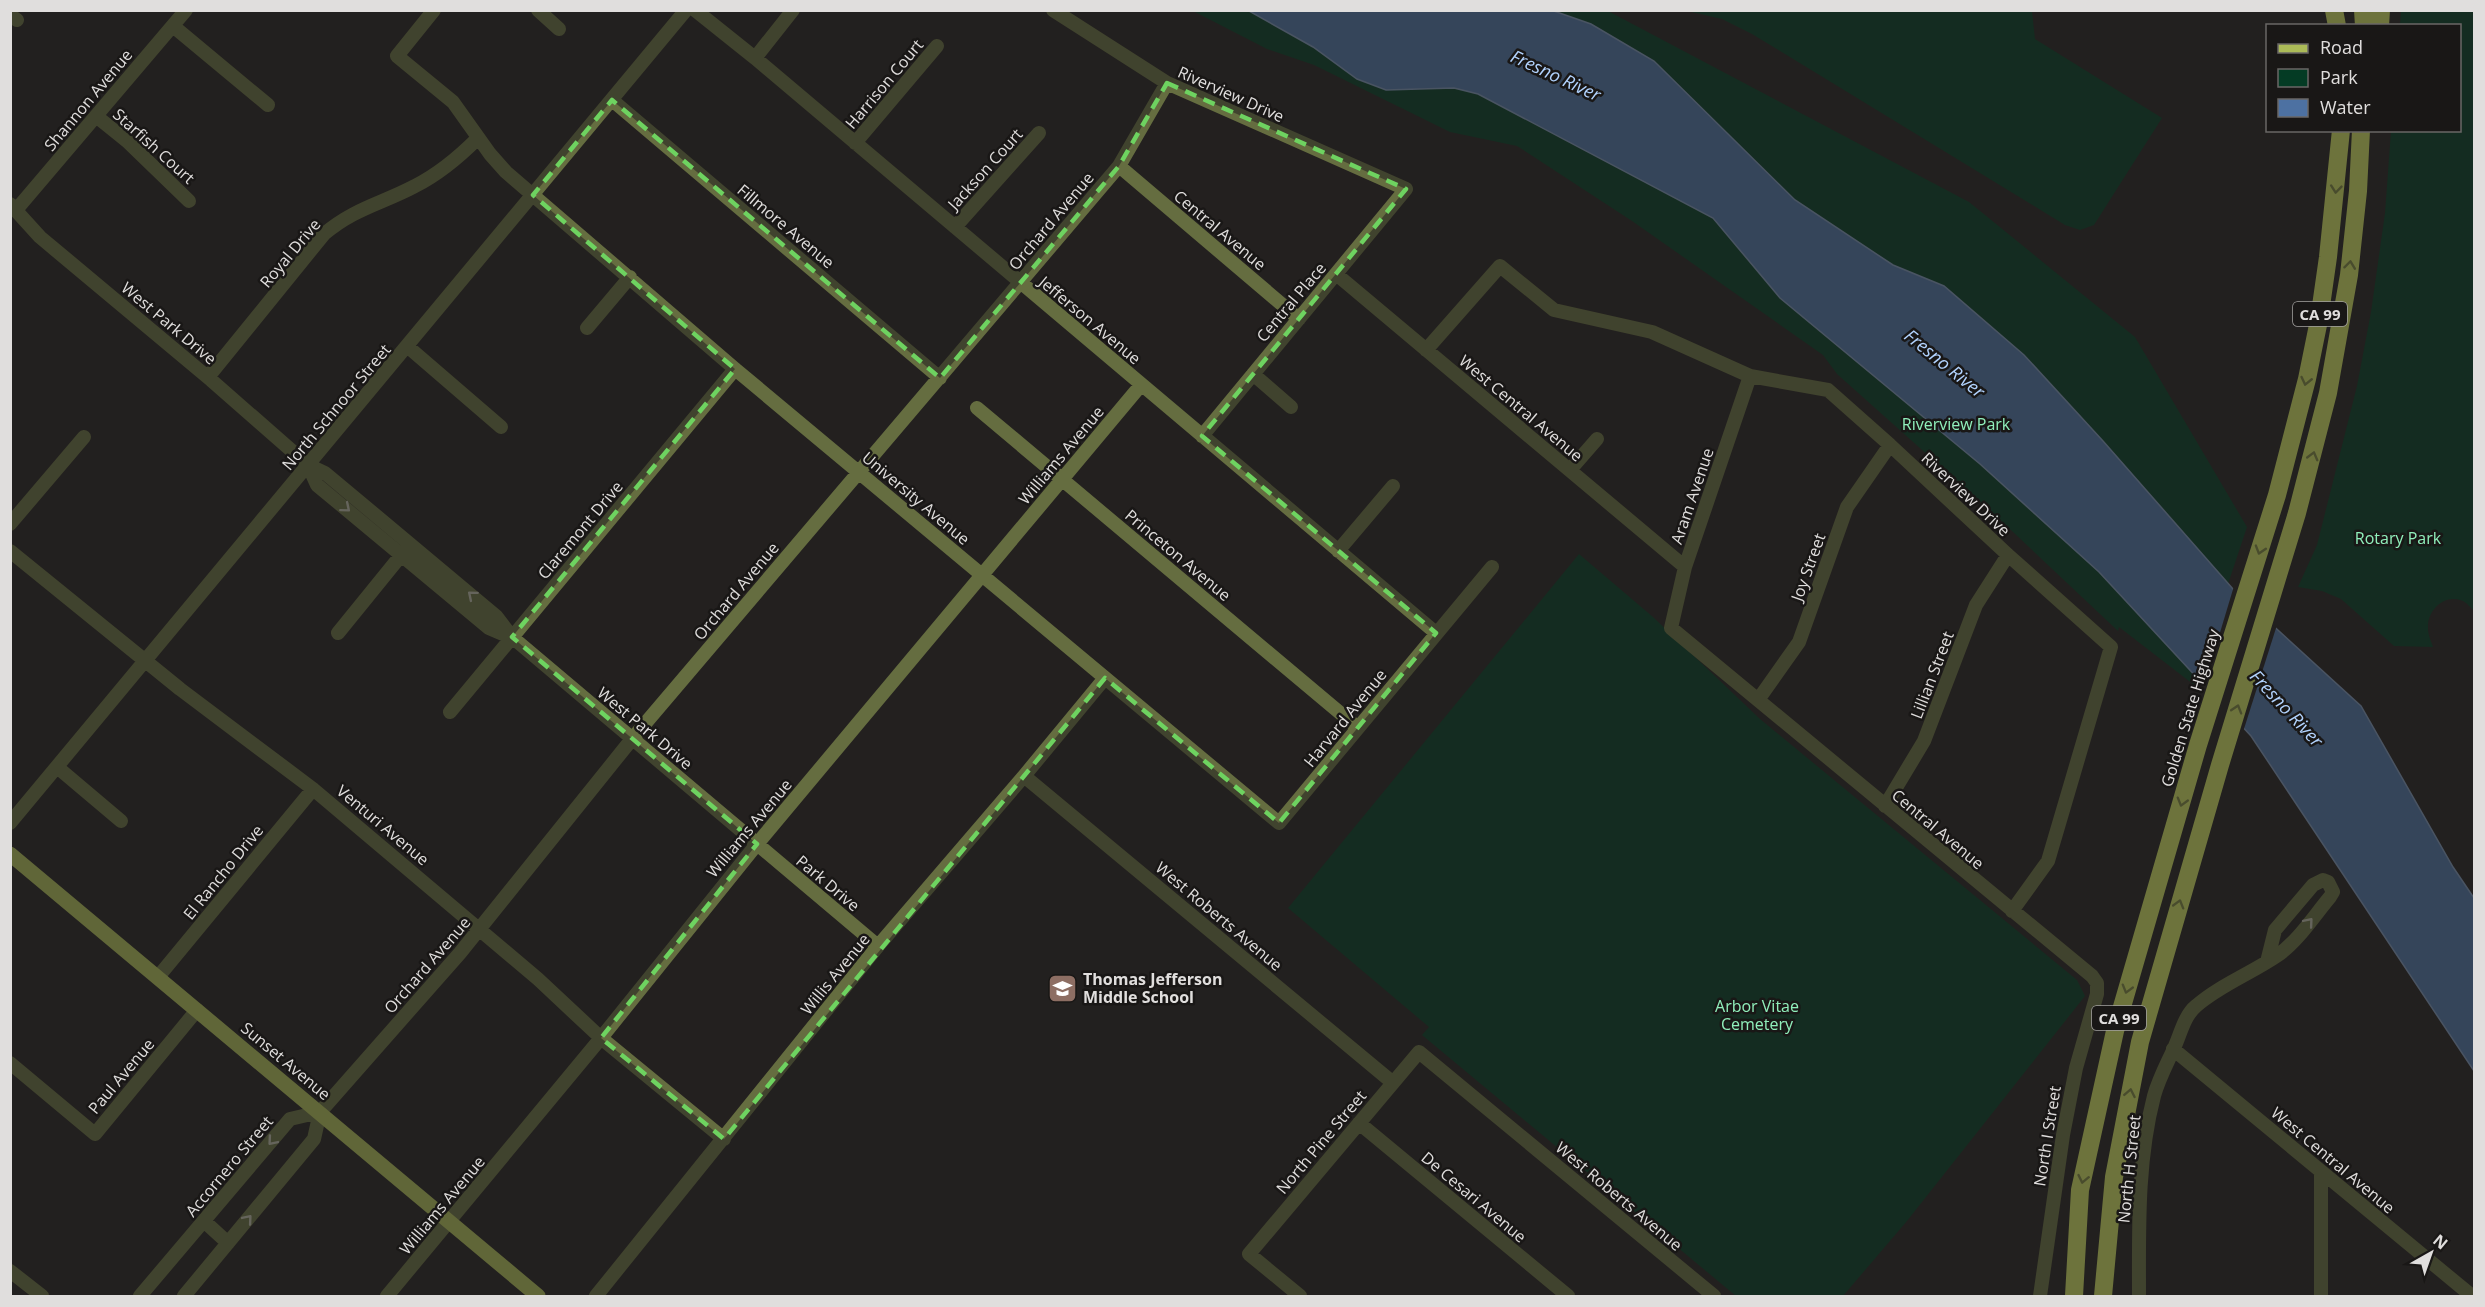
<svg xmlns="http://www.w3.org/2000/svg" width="2485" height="1307" viewBox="0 0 2485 1307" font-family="'Open Sans',sans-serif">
<rect width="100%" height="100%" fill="#23201f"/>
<path fill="#043b24" d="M1193,11H1608L1969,202L2135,337L2247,527L2216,620L2198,688L2119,627L2118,631L1996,516L1837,374L1823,355L1632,221L1517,146L1450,132L1314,65L1267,49Z
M1687,11H2032L2035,39L2162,118L2094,225L2080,230L2065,225L1752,34L1722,19Z
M2401,11H2474V611C2471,608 2467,603 2463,601C2445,593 2427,610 2428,628C2428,635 2431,641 2433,647L2394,646L2341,599L2322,591L2298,587L2317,545L2357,386L2371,312L2385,213L2391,131L2460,130V26L2400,25Z
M1579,554L1653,617L1760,719L2077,980L2085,996L1907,1221L1843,1296H1736L1422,1035L1429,1027L1288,908Z"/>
<path fill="#4d71a2" stroke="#7992b4" stroke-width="1.5" d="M1551,10L1591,24L1654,61L1795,200L1893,265L1944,286L2024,355L2103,441L2233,589L2361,706L2453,867L2474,898V1071L2251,736L2099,572L1980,464L1780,298L1713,218L1478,94L1454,88L1386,90L1357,79L1313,47L1249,11Z"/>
<path fill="#23201f" d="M2234,586L2277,625L2243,732L2203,689Z"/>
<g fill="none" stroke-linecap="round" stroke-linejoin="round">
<path stroke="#656d40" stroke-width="14" d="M434,10L397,56L453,102L490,154L506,172L735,369L1279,823L1492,567
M538,10L559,29
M695,10L755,58L1436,633
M1053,10L1167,83L1406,189L1202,436
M10,15L17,20
M173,26L268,105
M755,58L793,10
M612,100L940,378
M96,116L127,141L189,201
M855,143L937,46
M1119,166L1299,319
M10,204L40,237L211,380L308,465L325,473L496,616L512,637L878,946
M16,210L186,10
M955,227L1039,133
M1336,274L1685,567
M587,328L630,277
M407,346L501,427
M1426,350L1500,266L1554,310L1652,332L1750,376L1828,390L1890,445L2008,555L2111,647L2048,861L2012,911
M1253,374L1291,407
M1750,376L1685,567L1671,628L2092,976L2097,983V994L2076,1068L2063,1135L2040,1296
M208,377L324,234C355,208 381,204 415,186C439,174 459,157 478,138
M977,408L1358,728
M308,465L317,485L489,628L510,637
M1570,470L1597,439
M10,524L84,437
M10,551L180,689L313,789L538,979L601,1038L724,1139
M1338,551L1393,486
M338,633L407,548
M1758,700L1799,642L1847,507L1890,445
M450,712L735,369
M57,767L121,821
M1024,776L1392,1082
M1885,806L1924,741L1976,605L2008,555
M10,823L686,10
M158,977L313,789
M2173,1049L2472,1296
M10,1063L95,1134L197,1010
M1359,1123L1568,1296
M2321,1172V1296
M204,1221L228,1243
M10,1271L42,1296
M140,1296L290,1119L320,1112
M184,1296L314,1139L320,1112L460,953L632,739L1119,166L1167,83
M387,1296L601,1038L757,844L1141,385
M596,1296L878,946L1024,776L1105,678
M1300,1296L1249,1254L1419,1052L1714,1296
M2139,1296C2139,1230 2137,1161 2154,1096C2159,1078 2168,1062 2175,1046C2181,1032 2185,1015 2196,1006C2220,985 2252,973 2278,955C2298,941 2314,916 2330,897L2333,892L2328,882L2323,880L2313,885L2275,930L2267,962"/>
<path stroke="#abba57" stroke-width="15" d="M10,854L538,1296"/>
<path stroke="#c7d860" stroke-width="18" d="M2334,10L2337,26
M2363,10L2364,26
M2380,26L2381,10
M2074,1296L2080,1190L2115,1031L2198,745L2277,495L2307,379L2319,320L2328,257L2341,130
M2103,1296L2114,1177L2140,1042L2220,765L2297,513L2328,393L2349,275L2358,191L2361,130"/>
</g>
<defs><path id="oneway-chevron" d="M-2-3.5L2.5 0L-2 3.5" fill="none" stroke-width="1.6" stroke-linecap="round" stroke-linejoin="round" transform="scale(1.5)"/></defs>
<g stroke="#79813f">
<use href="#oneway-chevron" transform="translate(2336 189) rotate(96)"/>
<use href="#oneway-chevron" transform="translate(2350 265) rotate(-83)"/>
<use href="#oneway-chevron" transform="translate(2306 381) rotate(103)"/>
<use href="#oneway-chevron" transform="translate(2313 456) rotate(-75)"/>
<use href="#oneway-chevron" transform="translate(2260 550) rotate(107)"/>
<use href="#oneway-chevron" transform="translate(2237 709) rotate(-73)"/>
<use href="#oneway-chevron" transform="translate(2182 802) rotate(106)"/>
<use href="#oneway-chevron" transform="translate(2179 904) rotate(-74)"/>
<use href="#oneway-chevron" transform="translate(2127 989) rotate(106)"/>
<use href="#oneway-chevron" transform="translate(2130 1093) rotate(-79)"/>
<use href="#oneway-chevron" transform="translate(2083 1179) rotate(102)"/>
</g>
<g stroke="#b5b6a6">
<use href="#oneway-chevron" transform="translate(346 508) rotate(40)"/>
<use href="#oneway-chevron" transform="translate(472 595) rotate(-140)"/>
<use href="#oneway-chevron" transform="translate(2309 922) rotate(-50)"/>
<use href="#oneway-chevron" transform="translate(272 1141) rotate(130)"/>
<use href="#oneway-chevron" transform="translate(248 1219) rotate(-50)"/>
</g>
<path d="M0 0H2485V1307H0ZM1167,83L1406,189L1202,436L1436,633L1279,823L1105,678L724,1139L601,1038L757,844L512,637L735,369L533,195L612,100L940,378L1119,166Z" fill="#23201f" fill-opacity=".55" fill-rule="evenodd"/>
<path fill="none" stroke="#6ed360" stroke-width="4.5" stroke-dasharray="12 8" stroke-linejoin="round" d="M1167,83L1406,189L1202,436L1436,633L1279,823L1105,678L724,1139L601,1038L757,844L512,637L735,369L533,195L612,100L940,378L1119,166Z"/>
<defs>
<symbol id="school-square" viewBox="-11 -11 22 22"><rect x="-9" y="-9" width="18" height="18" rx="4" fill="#8d6e63" stroke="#191716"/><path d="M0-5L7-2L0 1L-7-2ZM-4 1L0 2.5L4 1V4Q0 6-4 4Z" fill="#fff"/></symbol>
</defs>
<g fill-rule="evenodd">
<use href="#school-square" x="1046" y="972" width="33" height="33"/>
</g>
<g text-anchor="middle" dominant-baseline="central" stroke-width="5" stroke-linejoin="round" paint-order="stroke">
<g fill="#191716" stroke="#a4a2a1" stroke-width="1.5">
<rect x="2293" y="302" width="54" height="24" rx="4.5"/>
<rect x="2092" y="1006" width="54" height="24" rx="4.5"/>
</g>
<g font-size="15" font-weight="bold" fill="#e0dedd">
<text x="2320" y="314">CA 99</text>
<text x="2119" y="1018">CA 99</text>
</g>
<g font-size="16" fill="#e0dedd" stroke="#191716">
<text transform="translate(884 84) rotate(-50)">Harrison Court</text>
<text transform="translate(1231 94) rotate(24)">Riverview Drive</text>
<text transform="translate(88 100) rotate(-50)">Shannon Avenue</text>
<text transform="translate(154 146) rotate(42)">Starfish Court</text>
<text transform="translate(985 169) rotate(-48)">Jackson Court</text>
<text transform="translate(1051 221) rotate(-50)">Orchard Avenue</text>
<text transform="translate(786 226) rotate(40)">Fillmore Avenue</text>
<text transform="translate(1220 230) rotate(40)">Central Avenue</text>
<text transform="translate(290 253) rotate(-50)">Royal Drive</text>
<text transform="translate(1291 302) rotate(-50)">Central Place</text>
<text transform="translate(1090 320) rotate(40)">Jefferson Avenue</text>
<text transform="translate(169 323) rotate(40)">West Park Drive</text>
<text transform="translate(336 407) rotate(-50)">North Schnoor Street</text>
<text transform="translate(1521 408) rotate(40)">West Central Avenue</text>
<text transform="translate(1061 455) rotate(-50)">Williams Avenue</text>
<text transform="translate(1966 494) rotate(43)">Riverview Drive</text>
<text transform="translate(1692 496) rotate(-71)">Aram Avenue</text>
<text transform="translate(916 498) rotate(40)">University Avenue</text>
<text transform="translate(580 530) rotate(-50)">Claremont Drive</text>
<text transform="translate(1178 555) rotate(40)">Princeton Avenue</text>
<text transform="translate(1808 567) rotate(-70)">Joy Street</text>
<text transform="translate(736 591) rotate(-50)">Orchard Avenue</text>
<text transform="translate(1932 675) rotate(-69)">Lillian Street</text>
<text transform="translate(2190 708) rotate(-73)">Golden State Highway</text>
<text transform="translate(1345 718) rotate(-51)">Harvard Avenue</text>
<text transform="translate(645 728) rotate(40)">West Park Drive</text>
<text transform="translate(383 825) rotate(40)">Venturi Avenue</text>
<text transform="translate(749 828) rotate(-50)">Williams Avenue</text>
<text transform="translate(1938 829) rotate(40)">Central Avenue</text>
<text transform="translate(223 872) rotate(-51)">El Rancho Drive</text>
<text transform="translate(828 883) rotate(40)">Park Drive</text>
<text transform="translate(1219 916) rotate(40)">West Roberts Avenue</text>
<text transform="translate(427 965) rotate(-49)">Orchard Avenue</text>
<text transform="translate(835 974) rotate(-51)">Willis Avenue</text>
<text transform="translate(286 1061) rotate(40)">Sunset Avenue</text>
<text transform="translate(121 1076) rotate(-50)">Paul Avenue</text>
<text transform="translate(2047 1136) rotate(-81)">North I Street</text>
<text transform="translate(1321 1142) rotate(-50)">North Pine Street</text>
<text transform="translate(2333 1160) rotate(40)">West Central Avenue</text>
<text transform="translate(229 1166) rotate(-50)">Accornero Street</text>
<text transform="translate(2129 1169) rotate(-84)">North H Street</text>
<text transform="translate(1619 1196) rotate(40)">West Roberts Avenue</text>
<text transform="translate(1474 1197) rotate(40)">De Cesari Avenue</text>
<text transform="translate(442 1205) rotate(-50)">Williams Avenue</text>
</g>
<g font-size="16" fill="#90efbb" stroke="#191716">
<text x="1956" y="424">Riverview Park</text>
<text x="2398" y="538">Rotary Park</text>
<text x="1757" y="1006">Arbor Vitae<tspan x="1757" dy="18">Cemetery</tspan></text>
</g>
<g font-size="16" font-weight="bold" fill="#e0dedd" stroke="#191716" text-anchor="start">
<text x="1083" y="979">Thomas Jefferson<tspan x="1083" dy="18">Middle School</tspan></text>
</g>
<g font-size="18" font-style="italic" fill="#b1d2fd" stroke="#191716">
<text transform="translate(1556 75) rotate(25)">Fresno River</text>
<text transform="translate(1945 363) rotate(39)">Fresno River</text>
<text transform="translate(2287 708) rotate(47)">Fresno River</text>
</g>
</g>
<rect width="2485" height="1307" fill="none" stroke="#e0dedd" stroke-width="24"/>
<rect x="2266" y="24" width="195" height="108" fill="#191716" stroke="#696766" stroke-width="1.5"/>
<rect x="2278" y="44" width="30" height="9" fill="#abba57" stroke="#696766" stroke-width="1.5"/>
<text x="2320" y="54" font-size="18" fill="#e0dedd">Road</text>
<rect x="2278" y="69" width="30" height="18" fill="#043b24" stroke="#696766" stroke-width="1.5"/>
<text x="2320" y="84" font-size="18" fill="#e0dedd">Park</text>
<rect x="2278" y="99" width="30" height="18" fill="#4d71a2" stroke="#696766" stroke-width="1.5"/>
<text x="2320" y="114" font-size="18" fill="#e0dedd">Water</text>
<g transform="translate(2431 1253) rotate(40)" stroke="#191716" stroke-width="4.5" paint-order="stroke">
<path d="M0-4.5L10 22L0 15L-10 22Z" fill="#e0dedd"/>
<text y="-9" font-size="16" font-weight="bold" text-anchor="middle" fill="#e0dedd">N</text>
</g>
</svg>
